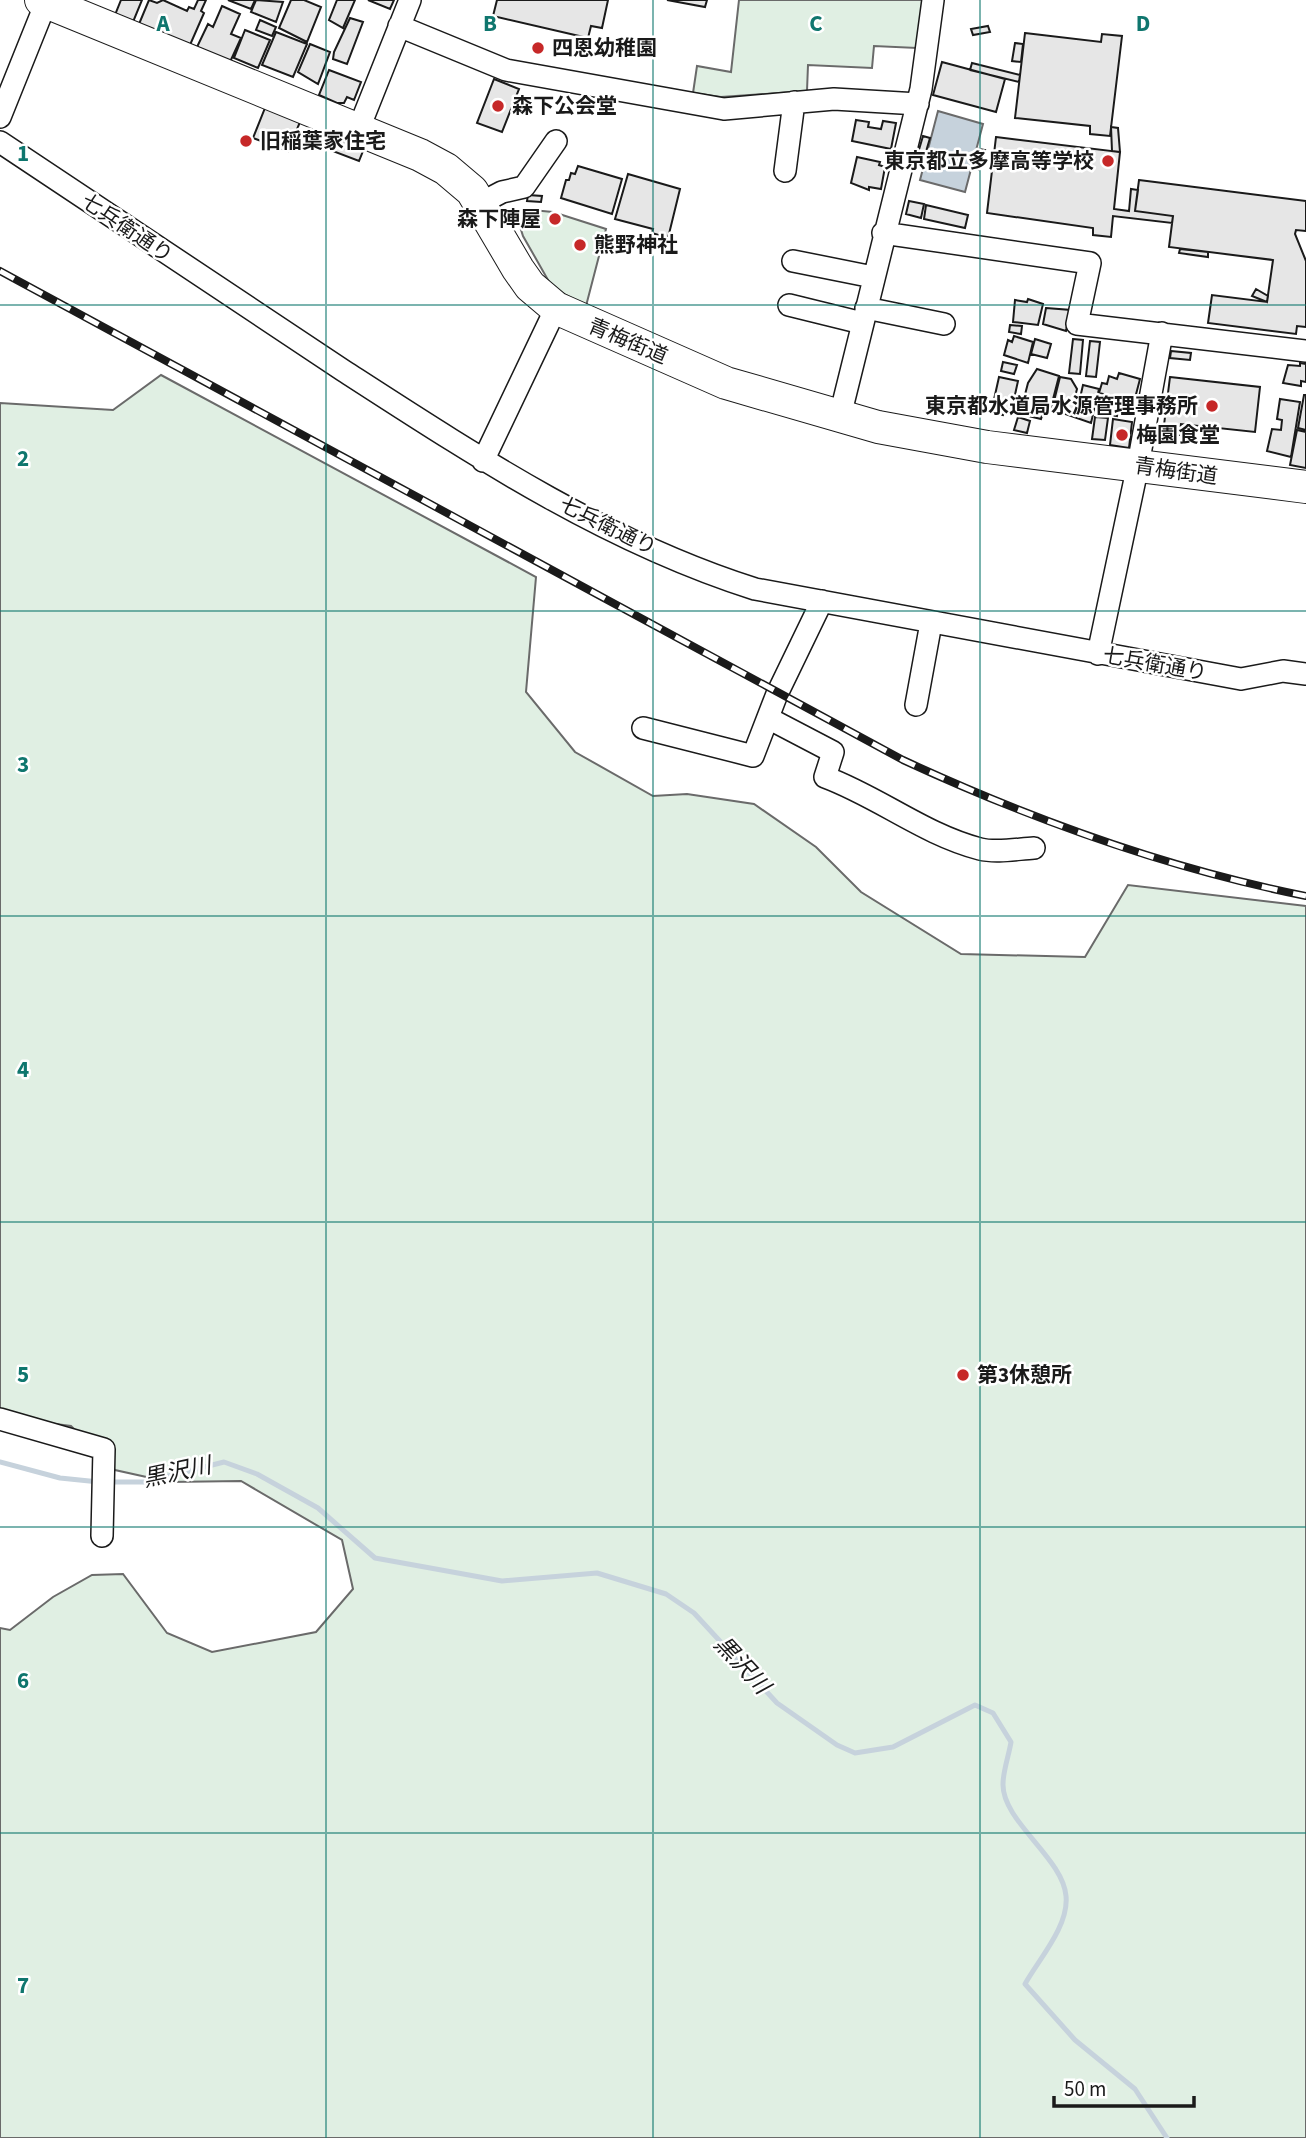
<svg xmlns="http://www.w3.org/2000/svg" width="1306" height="2138" viewBox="0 0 1306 2138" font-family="'Source Sans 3','Noto Sans JP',sans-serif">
<rect width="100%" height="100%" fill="#fff"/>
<path fill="#e0efe3" stroke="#6a6a6a" stroke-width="2" d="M739,0H923L917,48L874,46L872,68L808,65L807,91L721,97L693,93L697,66L731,72Z
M521,209L553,212L606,229L586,306L552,287L523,236L518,220Z
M161,375L536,577L526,692L575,752L653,796L687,794L754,804L816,847L861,892L961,954L1085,957L1128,885L1306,906V2138H0V1628L10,1630L53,1597L92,1575L123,1574L167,1633L212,1652L316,1632L353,1589L342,1540L241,1481L169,1482L115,1470L71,1426L0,1417V403L113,410Z"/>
<path fill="#c6d2dc" stroke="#6a6a6a" stroke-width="2" d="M938,111L983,124L965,192L920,180Z"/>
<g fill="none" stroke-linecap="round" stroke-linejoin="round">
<path stroke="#c6d2dc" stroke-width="5" d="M0,1462L60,1478L99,1482
M109,1482H145L224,1462L257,1474L318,1508L375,1558L502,1581L597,1573L666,1594L694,1613L777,1703L837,1745L855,1753L893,1747L975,1705L993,1713L1011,1742C1009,1755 1003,1771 1003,1784C1002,1821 1063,1858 1066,1896C1069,1926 1039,1959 1025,1984L1075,2040L1135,2089L1167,2138"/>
</g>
<path fill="#e6e6e6" stroke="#1a1a1a" stroke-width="2" d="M121,0H142L133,22L115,15Z
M149,0L157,3L163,0L187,11L189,7L194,9L198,0H206L201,11L204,13L190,45L139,24Z
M228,0H255L251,9Z
M256,0L283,2L276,22L251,12Z
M291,0H304L321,7L307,42L279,28Z
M337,0H355L343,28L329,20Z
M368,0H394L390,9Z
M497,0H608L602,28L591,26L588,38L493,16Z
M667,0H707L705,7Z
M222,6L240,14L231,34L241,38L230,62L197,47L208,24L213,27Z
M350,18L363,22L347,64L333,59L334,52Z
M260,20L276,27L272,36L256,30Z
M988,26L990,32L973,35L971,29Z
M245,30L270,40L258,68L234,58Z
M276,32L307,44L293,77L262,65Z
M1025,33L1101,42L1102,34L1122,36L1110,136L1090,134V126L1015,118Z
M1015,43L1023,44L1021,62L1012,61Z
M310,44L330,52L318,84L298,72Z
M942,62L1005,79L996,112L933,95Z
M972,63L1020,75L1019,82L970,70Z
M329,70L361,82L354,100L347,97L344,103H337L319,95Z
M494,79L519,89L502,132L477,123Z
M265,108L300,122L288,151L253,138Z
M856,120L869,122L868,127L881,129L883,121L896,123L891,149L852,141Z
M1111,127L1118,128L1120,152L1112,151Z
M336,135L365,146L359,161L330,150Z
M923,136L930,138L925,155L918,153Z
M996,137L1120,152L1114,209L1129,211L1131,189L1138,190L1135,211L1173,216L1172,223L1113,216L1111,237L1093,235V228L987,213Z
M979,149L985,150L979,170L973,168Z
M857,157L880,162L879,165L885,167L881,189L869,187V190L851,183Z
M578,166L622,179L612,214L561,198L566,180H569L571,173L575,174Z
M628,174L680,189L668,238L652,233L653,229L615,219Z
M1139,180L1306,201V231L1296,230L1295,234L1306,261V327L1297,326L1296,334L1208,323L1212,295L1267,302L1273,260L1169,247L1173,216L1135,211Z
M528,195L542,196L541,202L527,201Z
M909,201L924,204L921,218L906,214Z
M926,205L968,215L965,228L924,219Z
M1180,249L1208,252V257L1179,253Z
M1256,289L1268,296L1267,302L1252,296Z
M1028,299L1043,304L1038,325L1013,322L1015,300L1027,302Z
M1046,308L1071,310L1066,331L1043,324Z
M1010,325L1022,326L1021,334L1009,332Z
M1014,336L1033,342L1028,363L1004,355L1008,340L1012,342Z
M1035,339L1051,344L1047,358L1031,354Z
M1073,339L1083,340L1080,374L1069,373Z
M1090,341L1100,342L1096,377L1086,376Z
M1171,351L1191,353L1190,360L1170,358Z
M1003,362L1017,365L1014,374L1001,371Z
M1300,363L1306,364V382L1301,381V386L1283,383L1288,365L1300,366Z
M1037,369L1059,376L1051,407L1045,406L1041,419L1020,414L1028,383Z
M1119,373L1140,379L1134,402L1099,393L1102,383L1107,384L1109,376L1117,379Z
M999,377L1018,381L1011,413L1004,412L1003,415L991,413Z
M1060,377L1071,379L1077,389L1075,397L1080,398L1083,385L1099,389L1091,423L1057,411L1058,406L1053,405Z
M1170,377L1260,387L1255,432L1181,424L1180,435L1163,433Z
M1304,395H1306V430L1298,428Z
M1280,399L1300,402L1291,457L1267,451L1272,429L1281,430L1282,420L1277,419Z
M1100,403L1119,406L1117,416L1098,413Z
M1018,417L1030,421L1027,433L1014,430Z
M1095,417L1108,418L1105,440L1092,439Z
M1113,419L1132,422L1129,448L1110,445Z
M1297,430L1306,432V468L1290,465Z"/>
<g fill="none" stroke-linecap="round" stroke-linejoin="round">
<defs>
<path id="minor" d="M399,26L506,70L724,109L834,99L918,104
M0,117L47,0
M359,128L410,0
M0,142C114,219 229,295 344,371C474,455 606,542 755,589L1241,679L1283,671L1306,674
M785,171L794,102
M481,203L502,192L524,187L556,141
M883,233L1090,263L1077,324L1306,351
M793,261L873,277
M789,305L862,323
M866,308L944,324
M840,416L921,89L933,0
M483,461L556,308
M1098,654L1138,465L1162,333
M916,705L931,623
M768,718L833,752L825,777C879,797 923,834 980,849C996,853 1017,849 1034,848
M643,728L753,756L777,694L822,601
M0,1419L104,1449L102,1536"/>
<path id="highway" d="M41,0L420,155L446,169L472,191L518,269L530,286L556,308L726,383L878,427L987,447L1306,487"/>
</defs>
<use href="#minor" stroke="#1a1a1a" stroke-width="24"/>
<use href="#highway" stroke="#1a1a1a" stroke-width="34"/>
<use href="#minor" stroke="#fff" stroke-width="21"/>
<use href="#highway" stroke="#fff" stroke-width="32"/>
<defs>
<path id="rail" d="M0,271L903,760C1033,820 1166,868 1306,896"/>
</defs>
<use href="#rail" stroke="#1a1a1a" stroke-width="8"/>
<use href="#rail" stroke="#fff" stroke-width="5" stroke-dasharray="16" stroke-linecap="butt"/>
</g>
<path fill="none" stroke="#0f766e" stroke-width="2" stroke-opacity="0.55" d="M326,0V2138M653,0V2138M980,0V2138M0,305H1306M0,611H1306M0,916H1306M0,1222H1306M0,1527H1306M0,1833H1306"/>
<g fill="#c62828" stroke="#fff" stroke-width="2.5">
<circle cx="538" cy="48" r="7"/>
<circle cx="498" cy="106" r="7"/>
<circle cx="246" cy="141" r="7"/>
<circle cx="1108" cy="161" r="7"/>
<circle cx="555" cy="219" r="7"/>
<circle cx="580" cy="245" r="7"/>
<circle cx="1212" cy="406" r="7"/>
<circle cx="1122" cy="435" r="7"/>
<circle cx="963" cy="1375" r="7"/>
</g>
<g text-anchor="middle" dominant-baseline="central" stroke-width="5" stroke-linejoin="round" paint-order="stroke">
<g font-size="21" font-weight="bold" fill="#1a1a1a" stroke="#fff" text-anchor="start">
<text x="552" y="48">四恩幼稚園</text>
<text x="512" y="106">森下公会堂</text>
<text x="260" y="141">旧稲葉家住宅</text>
<text x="1094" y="161" text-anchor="end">東京都立多摩高等学校</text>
<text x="541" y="219" text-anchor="end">森下陣屋</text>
<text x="594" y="245">熊野神社</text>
<text x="1198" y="406" text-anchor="end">東京都水道局水源管理事務所</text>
<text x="1136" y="435">梅園食堂</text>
<text x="977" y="1375">第3休憩所</text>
</g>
<g font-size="21" fill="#1a1a1a" stroke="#fff">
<text transform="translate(127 228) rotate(34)">七兵衛通り</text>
<text transform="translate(628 341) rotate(23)">青梅街道</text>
<text transform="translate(1176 471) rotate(8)">青梅街道</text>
<text transform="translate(608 526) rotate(26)">七兵衛通り</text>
<text transform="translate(1155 664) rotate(10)">七兵衛通り</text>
</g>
<g font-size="23" font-style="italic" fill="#1a1a1a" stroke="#fff">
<text transform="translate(177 1472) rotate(-12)">黒沢川</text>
<text transform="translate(742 1665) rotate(47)">黒沢川</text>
</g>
</g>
<g font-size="23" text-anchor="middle" font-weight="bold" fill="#0f766e" stroke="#fff" stroke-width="5" stroke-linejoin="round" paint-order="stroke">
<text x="163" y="31">A</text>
<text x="490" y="31">B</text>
<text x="816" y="31">C</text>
<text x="1143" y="31">D</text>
<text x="23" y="161">1</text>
<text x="23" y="466">2</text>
<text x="23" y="772">3</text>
<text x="23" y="1077">4</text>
<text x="23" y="1382">5</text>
<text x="23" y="1688">6</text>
<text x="23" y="1993">7</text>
</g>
<path d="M1054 2096v10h140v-10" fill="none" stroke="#1a1a1a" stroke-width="3.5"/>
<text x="1064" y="2096" font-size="21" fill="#1a1a1a" stroke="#ffffff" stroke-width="5" paint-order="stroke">50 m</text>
</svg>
